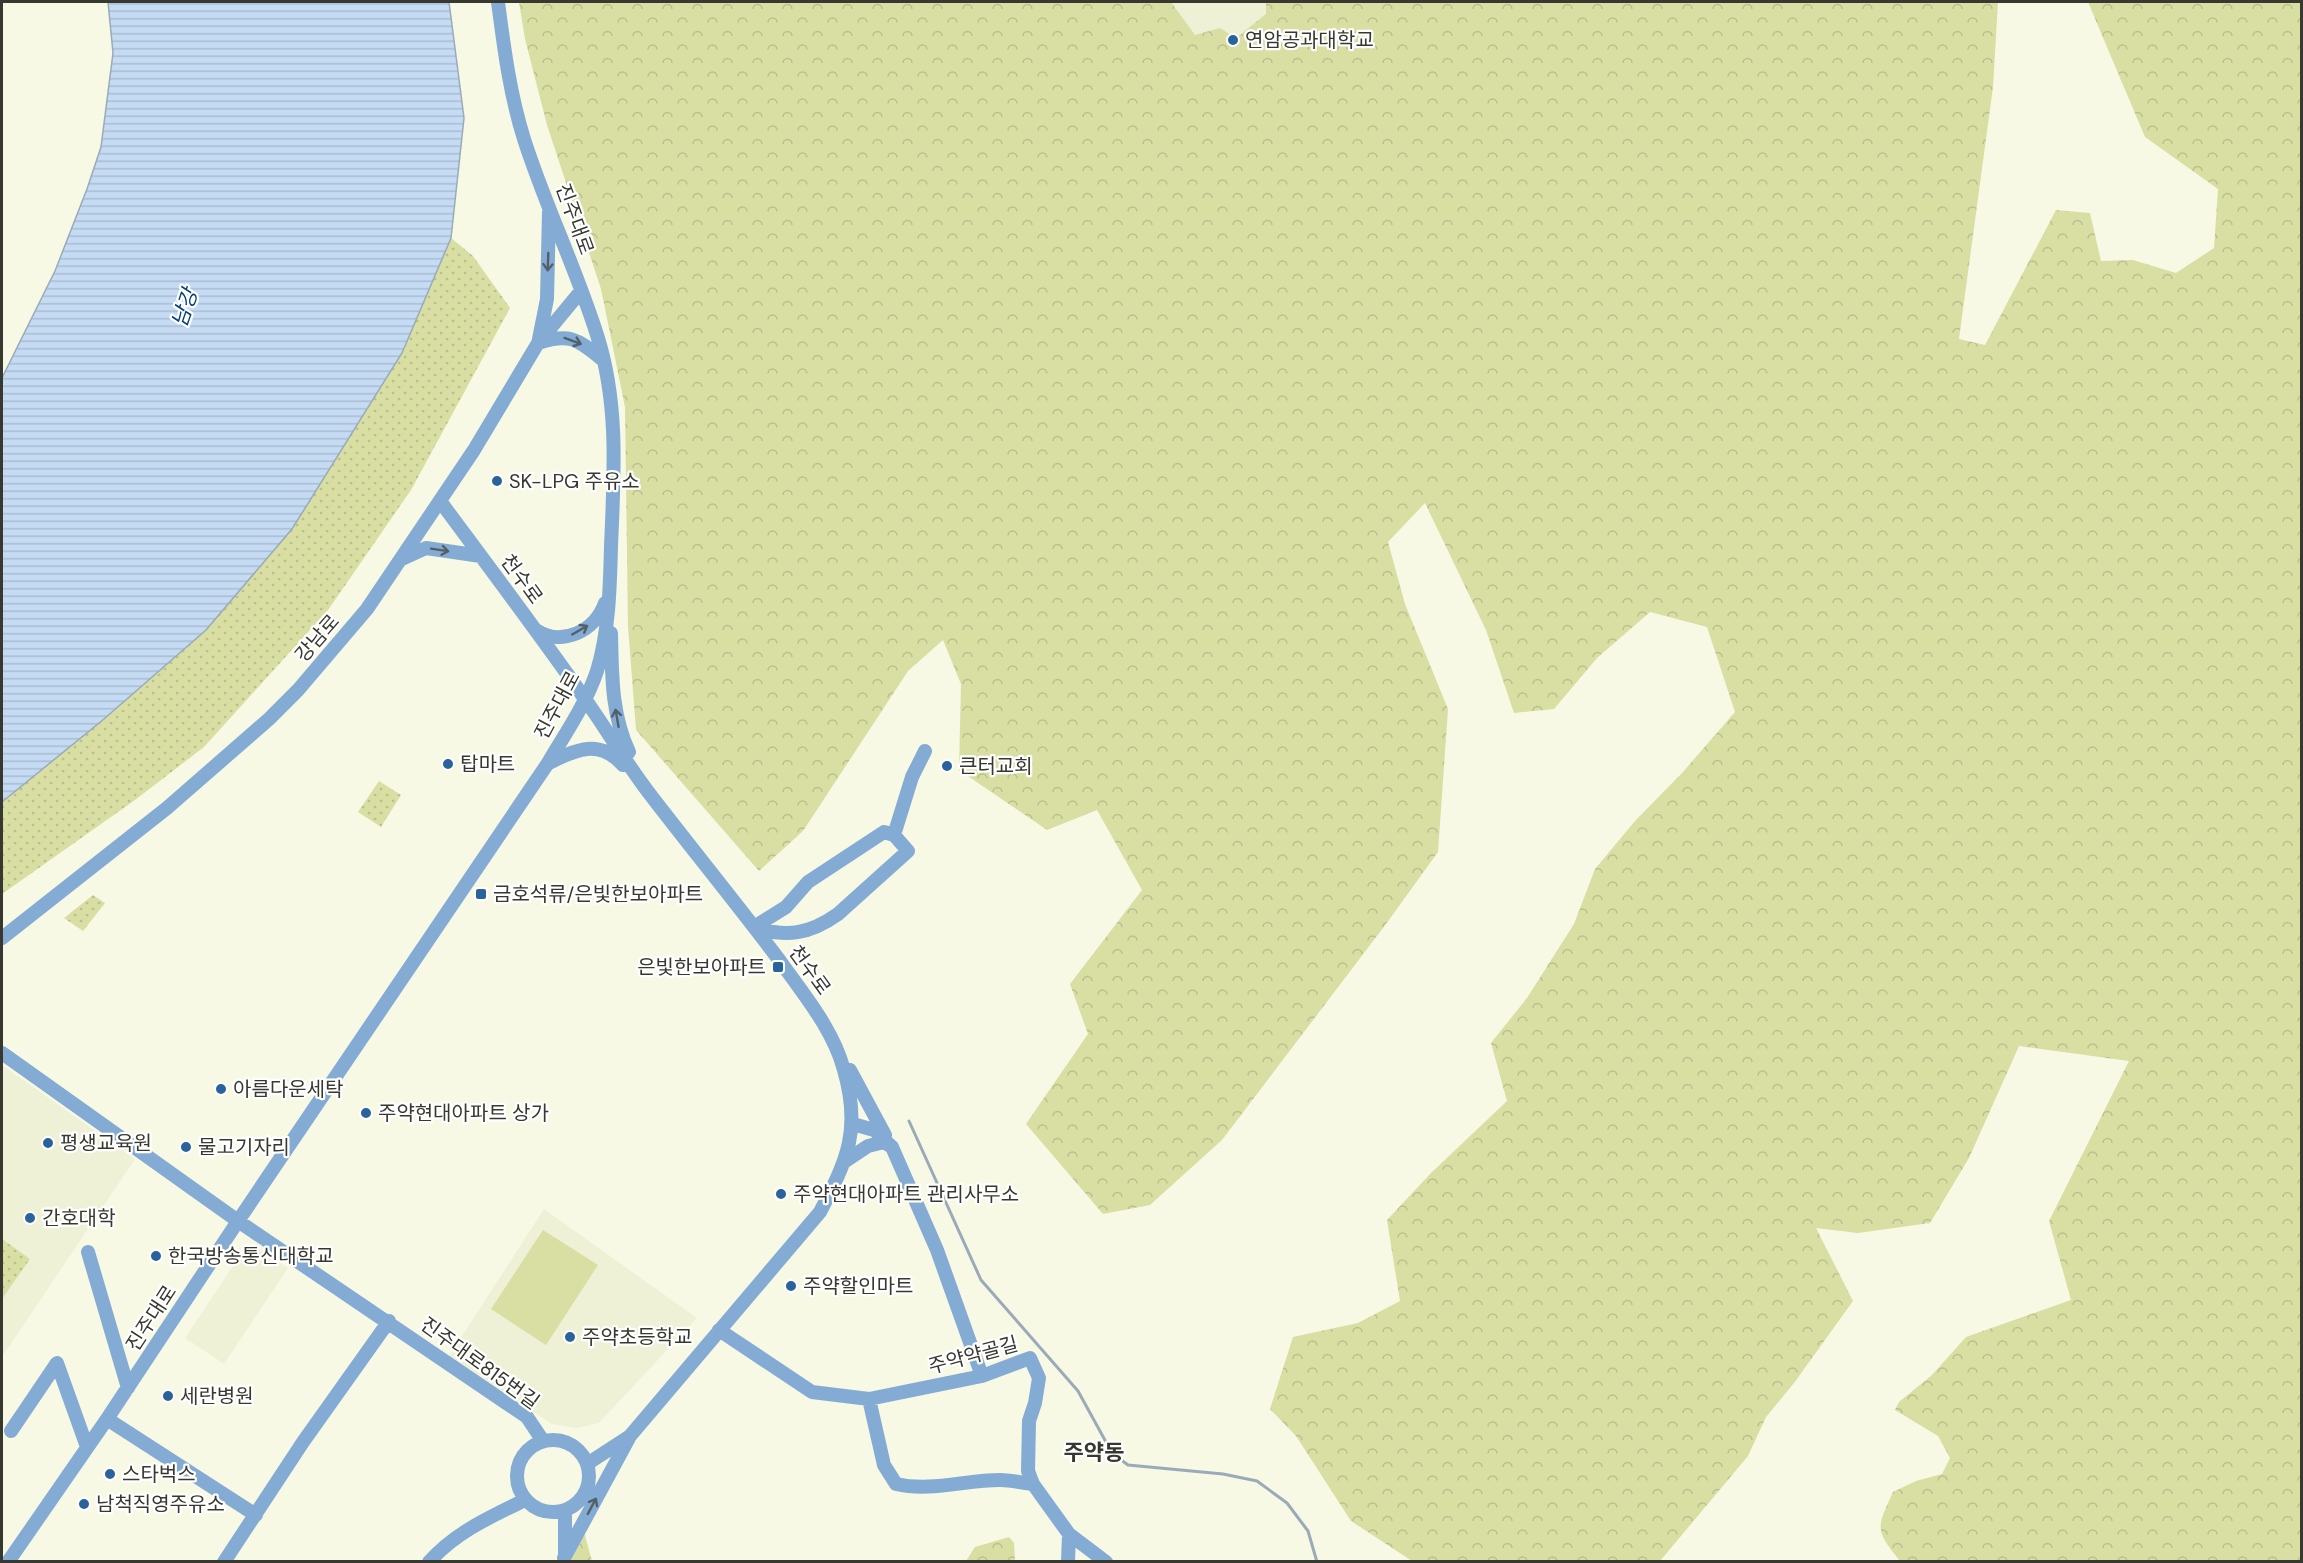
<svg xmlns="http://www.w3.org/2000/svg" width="2303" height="1563" viewBox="0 0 2303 1563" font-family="'DM Sans','Noto Sans KR',sans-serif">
<defs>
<pattern id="grass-dots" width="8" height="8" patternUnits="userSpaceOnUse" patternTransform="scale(1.5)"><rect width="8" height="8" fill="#d9dea3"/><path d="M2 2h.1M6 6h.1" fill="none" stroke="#bbbf8d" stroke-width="1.8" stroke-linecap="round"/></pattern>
<pattern id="forest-crowns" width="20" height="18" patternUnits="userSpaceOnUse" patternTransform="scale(1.5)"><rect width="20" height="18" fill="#d9dea3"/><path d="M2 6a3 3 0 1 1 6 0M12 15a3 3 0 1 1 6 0" fill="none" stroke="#bbbf8d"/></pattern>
<pattern id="water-rules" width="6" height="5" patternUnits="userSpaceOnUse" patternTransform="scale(1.5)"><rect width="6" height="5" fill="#c4dbf3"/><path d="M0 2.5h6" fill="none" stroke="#a9bdd1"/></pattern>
</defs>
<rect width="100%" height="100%" fill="#f7f9e5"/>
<path fill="#eef1d5" d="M1117,2H1328L1242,78Z
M2,1065L135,1159L2,1357Z
M544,1209L697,1318L599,1423L576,1428L552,1424L449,1356Z
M253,1245L288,1268L224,1364L185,1338L245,1248Z"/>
<path fill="url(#grass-dots)" d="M451,238L473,256L510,308L411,490L328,610L204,747L135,800L2,894V802L104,719L402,353Z
M379,781L401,795L381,827L358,812Z
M93,895L105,903L83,931L64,918Z
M2,1239L30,1259L2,1299Z"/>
<path fill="url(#forest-crowns)" d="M519,2H1171L1195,35L1220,28L1236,38L1266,14V2H1998L1993,87L1959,339L1985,345L2056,210L2090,213L2101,261L2133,260L2176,273L2214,248L2218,189L2145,137L2088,2H2301V1561H1900C1875,1530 1876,1529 1893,1492L1916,1481L1942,1474L1950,1458L1938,1436L1895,1410L1899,1402L1932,1375L1966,1337L2071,1300L2049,1221L2129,1061L2019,1046L1969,1158L1930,1223L1858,1233L1816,1228L1853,1301L1794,1383L1766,1417L1748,1456L1660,1561H1412L1351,1521L1296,1436L1270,1409L1293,1337L1358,1323L1400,1301L1387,1220L1431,1173L1507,1101L1491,1043L1527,998L1574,924L1595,869L1635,821L1682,773L1735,712L1707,627L1650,612L1597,658L1554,709L1514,713L1486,630L1425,503L1388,542L1405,604L1448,709L1438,852L1386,924L1222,1140L1150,1205L1103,1214L1026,1124L1088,1034L1070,984L1142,890L1097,810L1047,830L959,770L961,684L943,640L908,671L803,831L759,871L636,730L628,626L625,407L601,289L547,125L525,39Z
M583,1528L592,1561H569Z
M1009,1537L1014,1543L1015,1561H966L975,1547Z"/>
<path fill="#d9dea3" d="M543,1230L598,1265L546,1345L491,1309Z"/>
<path fill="url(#water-rules)" stroke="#9aaab8" stroke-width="1.5" d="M108,2H449L464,118L451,238L402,353L292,529L206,630L104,719L2,802V378L55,271L87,189L101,147L113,53Z"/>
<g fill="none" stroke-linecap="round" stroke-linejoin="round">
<path stroke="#9aaab8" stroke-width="3" d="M909,1121L981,1280L1078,1391L1112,1453L1128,1465L1223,1474L1257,1481L1287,1503L1308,1531L1317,1562"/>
<path stroke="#84abd4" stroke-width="14" d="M539,339L547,299L549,212
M538,343C571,332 578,340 603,360
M440,501C489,567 538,632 585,699C607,730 626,763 649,793C692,849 737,904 780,961C804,995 833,1029 844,1070C861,1129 848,1159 820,1212L630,1436L587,1464
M402,559L426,548L481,556
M536,630C562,647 595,631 605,603
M611,633C612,673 611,714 629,752
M549,763C576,749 600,739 623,765
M884,832L894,835L908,851L838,914C810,934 786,938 754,927L786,907L808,882Z
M894,835L912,777L925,751
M2,938L167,808L269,719L298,690L367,609L474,450L538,343L581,291
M2,1053L238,1221L527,1417L543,1441
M850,1070L885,1135
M853,1124L874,1130L892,1147L937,1250L982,1376
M844,1162L868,1146L884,1142L892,1147
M88,1252L128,1388
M719,1330L812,1392L869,1399L982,1376L1030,1358L1039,1378L1035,1403L1029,1421L1028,1471L1033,1484L1069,1534L1106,1562
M869,1399L884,1465L896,1484C931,1492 965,1480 1000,1480C1011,1480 1022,1483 1033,1484
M107,1419L256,1515
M11,1431L57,1363L87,1447
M517 1476a36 36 0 1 1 72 0a36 36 0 1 1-72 0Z
M565,1554V1510
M564,1558L629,1438
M8,1562L107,1419L238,1221L548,763C565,734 586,704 597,671C609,632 610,587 611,546C614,475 619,403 597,335C576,268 545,205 524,139C510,95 504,48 498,2
M224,1562L303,1442L389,1321
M429,1562C456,1532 490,1517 525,1500
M1068,1562L1069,1534"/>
</g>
<defs><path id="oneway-shaft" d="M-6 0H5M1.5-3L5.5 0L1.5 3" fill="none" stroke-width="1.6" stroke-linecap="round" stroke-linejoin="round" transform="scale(1.5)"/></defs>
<g stroke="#526069">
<use href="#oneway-shaft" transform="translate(548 262) rotate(92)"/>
<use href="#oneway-shaft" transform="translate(573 341) rotate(20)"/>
<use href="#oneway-shaft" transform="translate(440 550) rotate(9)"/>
<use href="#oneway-shaft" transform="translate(580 630) rotate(-30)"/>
<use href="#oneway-shaft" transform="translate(617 718) rotate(-100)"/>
<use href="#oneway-shaft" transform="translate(592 1506) rotate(-62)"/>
</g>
<g fill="#2a639b" stroke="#fff" stroke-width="2">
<circle cx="1233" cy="40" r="6"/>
<circle cx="497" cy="481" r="6"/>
<circle cx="448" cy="764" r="6"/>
<circle cx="947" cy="766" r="6"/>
<rect x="475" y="888" width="12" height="12" rx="3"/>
<rect x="772" y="961" width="12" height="12" rx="3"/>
<circle cx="221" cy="1089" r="6"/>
<circle cx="366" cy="1113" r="6"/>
<circle cx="48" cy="1143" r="6"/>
<circle cx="186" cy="1147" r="6"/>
<circle cx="781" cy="1194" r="6"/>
<circle cx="30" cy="1218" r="6"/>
<circle cx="156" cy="1256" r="6"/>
<circle cx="791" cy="1286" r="6"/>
<circle cx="570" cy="1337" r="6"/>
<circle cx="168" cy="1396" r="6"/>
<circle cx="110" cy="1474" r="6"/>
<circle cx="84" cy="1504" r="6"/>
</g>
<g text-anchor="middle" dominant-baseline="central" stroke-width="4.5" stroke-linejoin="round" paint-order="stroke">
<g font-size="20" fill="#373830" stroke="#fff" text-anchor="start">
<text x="1245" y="40">연암공과대학교</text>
<text x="509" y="481">SK-LPG 주유소</text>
<text x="460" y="764">탑마트</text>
<text x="959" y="766">큰터교회</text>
<text x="493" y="894">금호석류/은빛한보아파트</text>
<text x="766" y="967" text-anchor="end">은빛한보아파트</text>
<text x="233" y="1089">아름다운세탁</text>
<text x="378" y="1113">주약현대아파트 상가</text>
<text x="60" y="1143">평생교육원</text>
<text x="198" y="1147">물고기자리</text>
<text x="793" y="1194">주약현대아파트 관리사무소</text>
<text x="42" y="1218">간호대학</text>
<text x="168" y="1256">한국방송통신대학교</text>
<text x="803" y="1286">주약할인마트</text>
<text x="582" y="1337">주약초등학교</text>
<text x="180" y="1396">세란병원</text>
<text x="122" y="1474">스타벅스</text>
<text x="96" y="1504">남척직영주유소</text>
</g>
<g font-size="20" fill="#373830" stroke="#fff">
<text transform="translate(575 219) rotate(70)">진주대로</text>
<text transform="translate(522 579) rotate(54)">천수로</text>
<text transform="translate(317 638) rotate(-49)">강남로</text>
<text transform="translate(557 705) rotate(-62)">진주대로</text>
<text transform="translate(810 970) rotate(54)">천수로</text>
<text transform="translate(151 1318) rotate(-57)">진주대로</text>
<text transform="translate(973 1355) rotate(-15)">주약약골길</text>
<text transform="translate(480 1363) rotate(36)">진주대로815번길</text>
</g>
<g font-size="21" font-style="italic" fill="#034378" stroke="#fff">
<text transform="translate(185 308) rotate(-71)">남강</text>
</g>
<g font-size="22" font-weight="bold" fill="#373830" stroke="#fff">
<text x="1094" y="1452">주약동</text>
</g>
</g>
<rect width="2303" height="1563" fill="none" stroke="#373830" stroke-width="6"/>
</svg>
